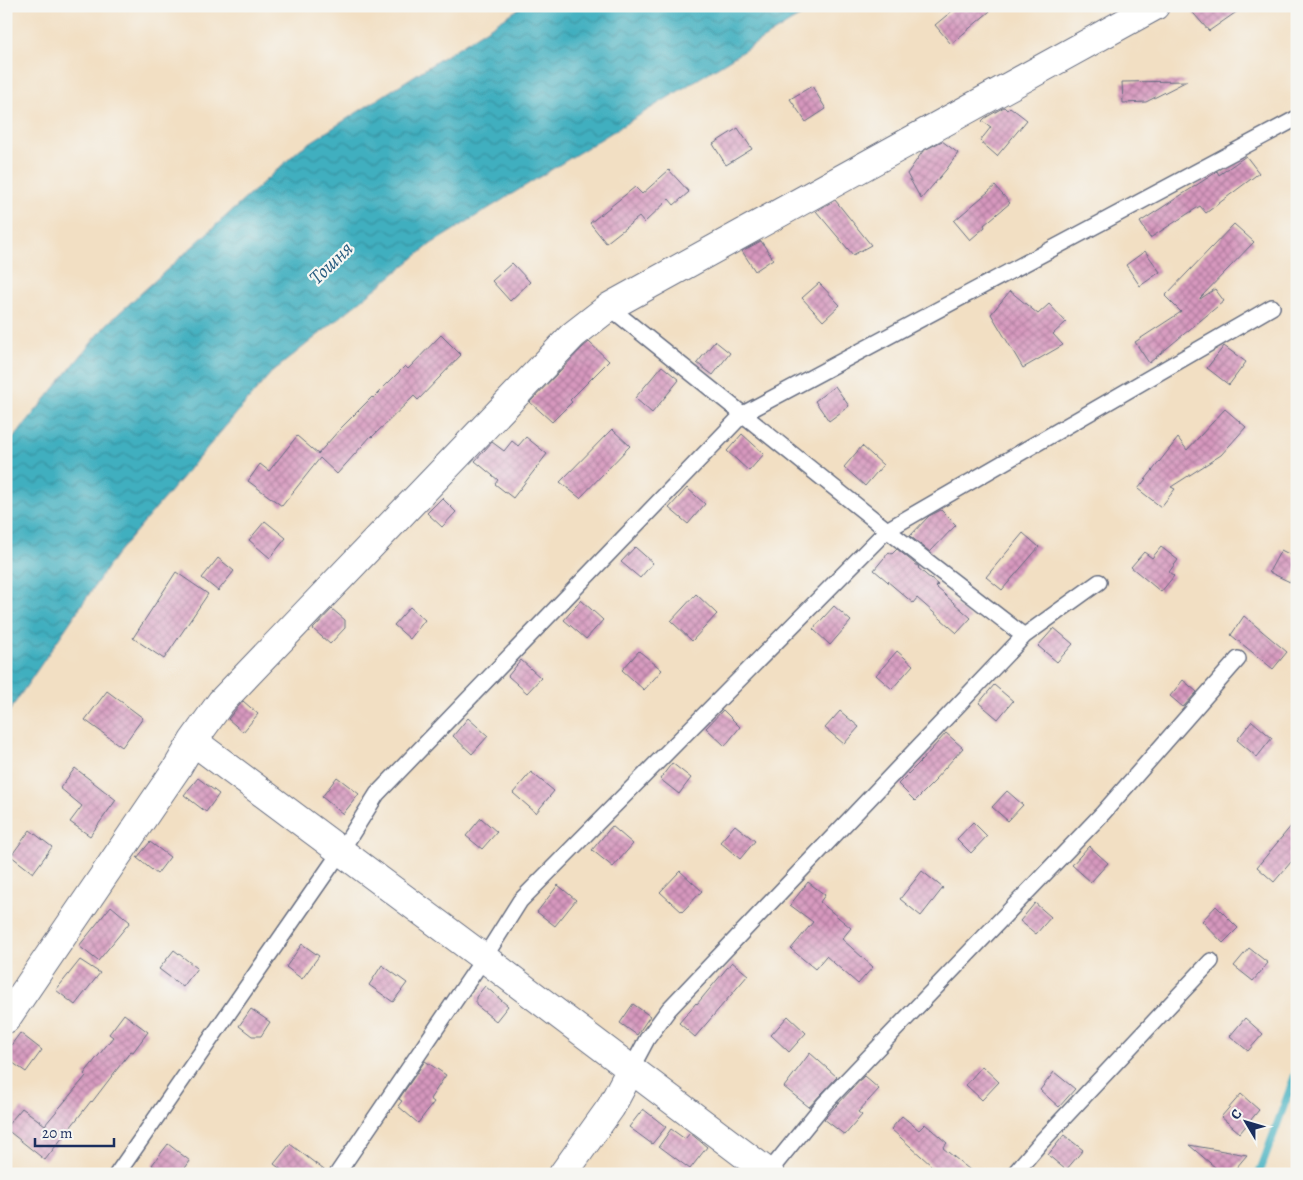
<svg xmlns="http://www.w3.org/2000/svg" width="1303" height="1180" viewBox="0 0 1303 1180" font-family="Alegreya,serif">
<defs>
<pattern id="water-waves" width="16" height="10" patternUnits="userSpaceOnUse" patternTransform="scale(1.25)"><rect width="16" height="10" fill="#41afbf"/><path d="M0 5q4-4 8 0t8 0" fill="none" stroke="#368f9e"/></pattern>
<pattern id="building-cross-hatch" width="8" height="8" patternUnits="userSpaceOnUse" patternTransform="scale(1.25)"><rect width="8" height="8" fill="#d798be"/><path d="M0 0l8 8M0 8l8-8" fill="none" stroke="#ae7c9e"/></pattern>
</defs>
<rect width="100%" height="100%" fill="#f6f6f2"/>
<filter id="ink" filterUnits="userSpaceOnUse"><feTurbulence type="fractalNoise" baseFrequency=".02" numOctaves="2"/><feDisplacementMap in="SourceGraphic" scale="10" xChannelSelector="R" yChannelSelector="G"/><feConvolveMatrix kernelMatrix="1 2 1 2 8 2 1 2 1" color-interpolation-filters="sRGB"/></filter>
<filter id="wash" filterUnits="userSpaceOnUse"><feTurbulence type="fractalNoise" baseFrequency=".0096" numOctaves="4" result="noise"/><feDisplacementMap in="SourceGraphic" scale="20" xChannelSelector="R" yChannelSelector="G"/><feGaussianBlur stdDeviation="1.12" result="paint"/><feColorMatrix in="noise" values="0 0 0 0 0 0 0 0 0 0 0 0 0 0 0 0 0 1.4 0 .05"/><feComposite in="paint" operator="in"/></filter>
<g filter="url(#wash)">
<rect width="100%" height="100%" fill="#f2dfc3"/>
<path fill="url(#water-waves)" stroke="#2e6f8e" d="M523,6H819L792,21L431,244L271,373L115,556L6,716V447L106,325L300,149Z"/>
<g fill="none" stroke-linecap="round" stroke-linejoin="round">
<path stroke="#41afbf" stroke-width="8" d="M1259,1174L1297,1070"/>
</g>
<g id="blocks">
<path fill="url(#building-cross-hatch)" d="M958,6H996L951,44L935,25Z
M1187,6H1245L1209,31Z
M1187,81L1146,102L1123,103L1122,82Z
M812,86L826,109L806,122L790,99Z
M1004,107L1007,110L1010,107L1027,120L997,156L980,141L991,127L982,121L985,118Z
M738,128L752,149L726,165L713,144Z
M942,141L958,153L946,170L921,199L907,174L923,151Z
M1246,156L1259,173L1206,213L1200,206L1150,238L1140,222L1215,173L1217,171L1219,175Z
M669,170L689,192L674,205L669,199L644,223L639,217L606,243L590,223L635,187L642,194Z
M995,186L1010,203L984,225L985,227L970,240L954,221Z
M835,200L871,245L853,255L816,211Z
M1234,224L1254,242L1200,298V299L1215,289L1224,301L1149,363L1135,342L1181,312L1165,296Z
M761,241L773,259L755,271L742,251Z
M1145,251L1160,272L1140,286L1126,265Z
M512,263L530,282L510,301L492,281Z
M819,283L840,305L823,321L802,298Z
M1010,291L1038,314L1049,304L1066,322L1053,334L1063,345L1023,368L991,314Z
M441,335L461,355L418,400L414,396L372,437L371,436L337,474L320,458L282,506L248,481L260,464L269,471L297,436L318,454L340,429L372,397L373,398L405,366L408,369Z
M715,341L730,353L713,375L697,363Z
M589,342L609,361L570,400L572,402L552,422L530,402L583,347Z
M1224,346L1246,362L1229,385L1207,368Z
M662,366L679,380L652,413L635,398Z
M835,386L849,406L829,421L815,401Z
M1225,409L1246,427L1221,455L1171,487L1175,489L1161,507L1138,489L1178,438L1187,450Z
M612,429L630,446L580,498L560,482Z
M742,434L764,454L749,471L727,451Z
M526,437L547,454L513,498L495,484L498,480L475,461L492,442L504,451L512,441L518,446Z
M862,446L883,465L865,486L844,467Z
M687,488L705,504L688,524L669,508Z
M442,498L456,512L442,527L427,513Z
M941,510L956,525L930,552L910,536L929,516Z
M265,521L286,538L270,558L249,540Z
M1023,533L1039,547L1002,590L986,577Z
M635,547L653,563L640,578L621,562Z
M1161,547L1178,560L1169,572L1174,576L1161,592L1131,567L1144,552L1152,558Z
M897,549L919,567L918,568L938,585L936,587L971,618L957,633L917,598L913,603L874,570L889,552L892,554Z
M1281,550L1297,558V570L1290,582L1269,572Z
M218,558L234,571L218,591L202,578Z
M176,572L208,594L164,659L133,638Z
M696,594L717,614L692,641L671,621Z
M581,600L603,620L586,639L564,620Z
M834,606L851,621L830,645L813,629Z
M410,607L425,620L410,639L394,625Z
M332,609L345,620V628L330,644L313,629Z
M1244,616L1287,652L1273,669L1231,635Z
M1054,628L1073,644L1057,662L1038,646Z
M639,651L662,670L644,690L622,670Z
M897,651L913,665L892,689L876,675Z
M521,660L541,678L527,693L508,676Z
M1183,680L1197,692L1183,707L1170,696Z
M994,685L1013,701L998,719L979,703Z
M107,691L143,718L122,747L85,720Z
M243,701L258,714L243,732L228,719Z
M723,710L740,727L725,746L706,728Z
M840,711L859,727L844,744L825,728Z
M468,718L488,736L472,754L453,736Z
M1252,721L1272,738L1257,757L1237,740Z
M946,733L963,748L935,779L936,780L915,801L898,784L922,760Z
M672,763L691,778L679,794L660,779Z
M75,768L116,800L90,836L70,822L82,806L60,788Z
M531,772L554,791L536,813L513,793Z
M337,777L359,794L343,814L322,797Z
M198,778L219,794L206,812L184,795Z
M1007,791L1023,805L1008,821L992,807Z
M481,818L497,832L482,849L466,836Z
M1297,819V855L1274,882L1257,867Z
M973,822L987,836L971,853L957,839Z
M735,825L755,841L740,859L720,842Z
M612,826L633,844L613,867L592,850Z
M30,830L52,847L33,873L11,856Z
M150,842L170,857L157,874L137,858Z
M1089,846L1108,863L1091,882L1072,865Z
M680,871L702,891L682,912L660,892Z
M922,871L943,888L921,916L900,899Z
M808,882L825,895L820,902L851,928L842,939L873,967L858,984L826,956L815,969L791,949L813,922L790,905Z
M558,885L576,900L555,926L537,912Z
M1035,903L1051,917L1036,934L1020,921Z
M111,906L130,922L98,961L79,946Z
M1216,906L1238,928L1223,943L1202,921Z
M302,944L319,956L302,979L286,967Z
M1249,948L1268,963L1253,981L1234,966Z
M174,950L197,968L183,987L159,969Z
M80,960L100,973L75,1005L56,990Z
M732,962L748,975L695,1037L679,1023L696,1003L697,1004Z
M382,965L407,983L393,1002L369,985Z
M485,986L508,1006L496,1021L476,1005V997Z
M633,1004L650,1016L637,1035L620,1023Z
M251,1009L270,1022L261,1036H252L239,1026Z
M124,1014L148,1032L133,1052L131,1051L92,1102L91,1101L45,1160L6,1129V1127L22,1108L45,1125L86,1076L84,1074L113,1037L109,1034Z
M788,1016L806,1033L789,1052L771,1035Z
M1245,1018L1263,1034L1248,1051L1230,1036Z
M20,1033L42,1050L26,1072L6,1058V1052Z
M810,1053L837,1077L809,1107L784,1087Z
M425,1061L446,1075L430,1099L434,1102L418,1123L398,1106L402,1101L399,1099Z
M982,1066L999,1082L982,1100L966,1085Z
M1054,1072L1075,1089L1059,1107L1040,1090Z
M864,1076L879,1089L858,1112L862,1115L845,1135L824,1119Z
M1241,1094L1259,1110L1240,1133L1221,1117Z
M643,1109L666,1127L652,1144L629,1127Z
M902,1116L919,1130L925,1124L947,1143L943,1148L975,1174H941L891,1129Z
M671,1129L685,1139L690,1133L707,1147L690,1169L659,1146Z
M1064,1135L1083,1150L1066,1170L1048,1155Z
M168,1144L190,1161L181,1174H163L152,1165Z
M290,1144L328,1173V1174H287L274,1164Z
M1189,1145L1247,1155L1231,1174H1223Z"/>
</g>
</g>
<g filter="url(#ink)">
<use href="#blocks" fill-opacity="0" stroke="#666d81" stroke-width="1"/>
<g fill="none" stroke-linecap="round" stroke-linejoin="round">
<defs>
<path id="lane" d="M609,307L887,530L1024,636
M631,1069L647,1039L669,1009L1024,636L1099,582
M768,1173L824,1104L1103,813L1238,659
M117,1174L341,851L377,794L743,414L1297,118
M337,1174L484,958L520,901L887,530L1272,307
M1014,1174L1042,1141L1211,961"/>
<path id="street" d="M193,741L484,958L770,1174
M6,1019L177,768L193,741L221,702L573,335L609,307L1155,6
M563,1174L611,1107L631,1069"/>
</defs>
<use href="#lane" stroke="#666d81" stroke-width="18"/>
<use href="#street" stroke="#666d81" stroke-width="30"/>
<use href="#lane" stroke="#fff" stroke-width="15"/>
<use href="#street" stroke="#fff" stroke-width="28"/>
</g>
</g>
<g text-anchor="middle" dominant-baseline="central" stroke-width="4.5" stroke-linejoin="round" paint-order="stroke">
<g font-size="20" font-style="italic" fill="#285c80" stroke="#f6f6f2">
<text transform="translate(331 263) rotate(-44)">Тошня</text>
</g>
</g>
<rect width="1303" height="1180" fill="none" stroke="#f6f6f2" stroke-width="25"/>
<g transform="translate(1246 1122) rotate(308)" stroke="#f6f6f2" stroke-width="4" paint-order="stroke">
<path d="M0-4L9 19L0 12L-9 19Z" fill="#1b2f5e"/>
<text y="-8" font-size="14" font-weight="bold" text-anchor="middle" fill="#1b2f5e">С</text>
</g>
<path d="M35 1138v8h79v-8" fill="none" stroke="#1b2f5e" stroke-width="2.5"/>
<text x="42" y="1138" font-size="15" fill="#1b2f5e" stroke="#f6f6f2" stroke-width="4" paint-order="stroke">20 m</text>
</svg>
